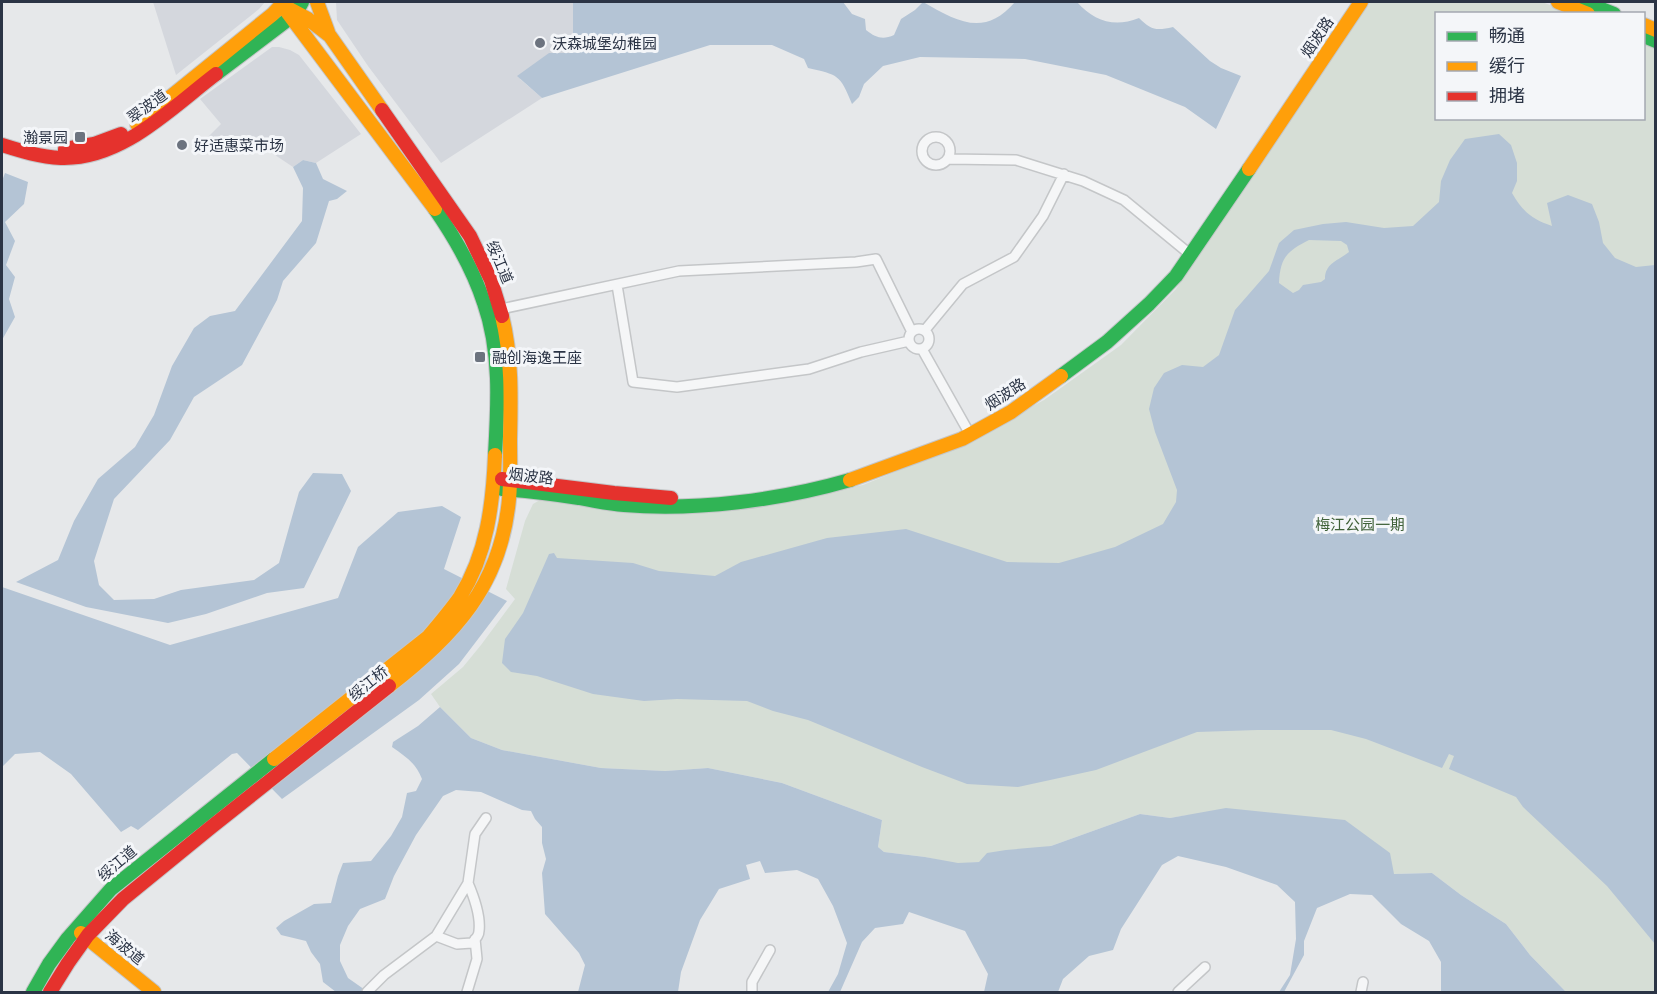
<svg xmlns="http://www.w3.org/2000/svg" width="1657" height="994" viewBox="0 0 1657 994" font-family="Poppins,'Noto Sans SC',sans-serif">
<rect width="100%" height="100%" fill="#e6e8ea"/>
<path fill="#d4d7dd" d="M153,2H265L259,9L176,75Z
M336,2H573V53L520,79L542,98L441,163L368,66L337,20Z
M272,47H279L290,50L299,55L361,134L316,163L303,160L293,167L269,151L250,144L226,141L214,146L209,136L221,124L200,99Z"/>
<path fill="#d6ded6" d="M1368,2H1542L1571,13L1436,14V118H1644V43L1655,48V992H1566L1530,955L1506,924L1461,895L1432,873L1393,874L1188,815L1170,818L1140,814L1051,846L979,862L958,864L925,857L884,852L878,847L882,820L782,783L708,768L665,771L601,768L502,750L471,738L440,707L431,694L463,667L481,645L515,599L506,589L525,521L533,504L540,500H552L630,510L741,508L863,485L954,448L1044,400L1121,345L1176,289Z"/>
<path fill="#b4c4d5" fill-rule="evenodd" d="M573,2H843L852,14L865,19L866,30C876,38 883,40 894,35L901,19L915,10L923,2C957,21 984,38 1015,2H1077C1094,21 1114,28 1139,18C1151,30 1156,31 1173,27L1210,61L1221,68L1241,76L1216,129L1185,107L1106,75L1025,59L920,57L883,66L864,84L859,97L852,104C840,74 838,75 808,68L804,59L772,45H710L542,98L517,76L549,53H573Z
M1499,134L1511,145L1517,163V181L1512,193C1523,212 1532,219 1552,226L1547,203L1568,195L1592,204L1599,222L1603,243L1615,258L1636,267L1655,265V944L1607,886L1523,807L1516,797L1449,769L1454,756L1449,754L1442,768L1366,739L1331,730H1257L1197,732L1096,770L1018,787L967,784L922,767L808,720L773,711L747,701L677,699L644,701L593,694L537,676L511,672L502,663L505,639L523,613L549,554L554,553L557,558L633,563L659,571L715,576L741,562L827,538L906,529L1007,562L1059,563L1115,547L1163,524L1176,502L1177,490L1155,432L1149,409L1154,388L1164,373L1182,365L1203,367L1219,355L1235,310L1269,271L1279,243L1294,230L1323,224L1346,222L1384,228L1413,226L1439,202L1441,181L1450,160L1465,139ZM1309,240L1341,241L1347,245L1349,252C1338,261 1325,263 1325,279L1321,282L1303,285L1299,290L1293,293L1279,283C1280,258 1287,251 1309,240Z
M303,160L316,163L323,179L347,191L337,199L329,201L316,243L283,281L277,300L242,365L194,397L170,440L114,499L94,561L99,585L114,600L154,599L181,590L254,580L279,563L299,492L313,473L342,474L351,491L304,588L267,593L206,614L168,623L86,607L16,582L58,560L74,521L98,479L135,447L154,415L172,366L194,328L210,316L235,311L302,221L303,188L293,167Z
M5,173L28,182L24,204L5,222L15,241L6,265L15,277L9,299L15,317L2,340V181Z
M442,506L461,517L444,569L507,601L459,664L419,700L282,799L237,753L232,754L138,830L131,826L121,832L71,774L40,752L15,754L2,767V587L170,645L338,598L358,547L398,512Z
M440,707L471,738L502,750L601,768L665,771L708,768L782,783L882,820L878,847L884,852L925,857L958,863L979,862L987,853L1006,850L1051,846L1140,814L1170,818L1226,808L1345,820L1390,853L1394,874L1432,873L1461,895L1506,924L1530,955L1566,992H1441V962L1429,941L1401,924L1372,895L1350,894L1317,908L1304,941V955L1284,992H1279L1290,975L1296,939L1295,902L1277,885L1226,867L1178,856L1162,865L1121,929L1113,950L1089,956L1063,979L1058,992H984L988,974L965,931L909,912L903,924L875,928L862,942L840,992H828L838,974L847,943L833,906L818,879L797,870L765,873L760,861L746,865L750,879L719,889L708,907L700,920L681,972L678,992H578L585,965L579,953L545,914L542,873L546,859L542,843V827L535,819L531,811L522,810L481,792L456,790L443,796L416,835L394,876L385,899L360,909L348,926L340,945V961L348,978L368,992H336L323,982L320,964L311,952L306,941L281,935L276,928L284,921L314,904L331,903L338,876L343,863L371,861L391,836L402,817L407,793L416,791L422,779C416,763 406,757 392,747L393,742L418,726Z"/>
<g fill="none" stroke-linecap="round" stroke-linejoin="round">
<defs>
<path id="street" d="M922 151a14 14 0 1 1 28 0a14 14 0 1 1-28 0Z
M949,159L1016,160L1083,181L1124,200L1186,251
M617,285L633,382L677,387L809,369L861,352L909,341
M501,309L679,271L856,262L876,259L912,332
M909 339a10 10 0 1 1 20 0a10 10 0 1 1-20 0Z
M925,330L963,284L1014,257L1043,216L1064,174
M922,349L967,429
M436,936L457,944L472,943C475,940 479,935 479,931C481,915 474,897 468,883
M367,992L384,975L436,936L468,883L475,834L486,818
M467,992L477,959L475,939
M752,992V982L770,950
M1178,992L1205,967
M1361,992L1363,982"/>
<path id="fast" d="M1584,2L1614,14
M1644,36L1656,41
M216,74L290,18L297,11L302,2
M435,209C455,238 473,269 484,303C501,351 498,404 495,455
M1061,376L1107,342L1149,304L1176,276L1249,169
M502,489C528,491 553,494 579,498C594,501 609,504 624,505C696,511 781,500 850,480
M33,992L49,964L68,938L111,889L274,759"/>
<path id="slow" d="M317,2L328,32
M1558,2L1588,14
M282,5L435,209
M282,5L308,19L330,36L382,110
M1644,25L1656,30
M137,124L273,14L284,2
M1249,169L1361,2
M850,480L962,439L1011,412L1061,376
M389,686C455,634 501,586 509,499C511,479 510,459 510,439C511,398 512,356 502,316
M274,759L428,637C439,624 450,611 460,597C487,554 493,504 495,455
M81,933L154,992"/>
<path id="jam" d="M382,110L470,236L491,280L502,316
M2,145C21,151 40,157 61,158C122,160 171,108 216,74
M65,149L94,144L121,134
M502,479L614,493L671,498
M50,992L68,963L88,935L123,899L210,828L389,686"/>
</defs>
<use href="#street" stroke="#c4c6c8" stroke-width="12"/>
<use href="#fast" stroke="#c4c6c8" stroke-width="16"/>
<use href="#slow" stroke="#c4c6c8" stroke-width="16"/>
<use href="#jam" stroke="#c4c6c8" stroke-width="16"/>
<use href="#street" stroke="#f5f6f7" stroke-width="9"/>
<use href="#fast" stroke="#30b455" stroke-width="14"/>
<use href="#slow" stroke="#ff9f0a" stroke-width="14"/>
<use href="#jam" stroke="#e5322d" stroke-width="14"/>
</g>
<g fill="#6c737f" stroke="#f4f6f9" stroke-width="2">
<circle cx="540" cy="43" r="6"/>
<rect x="74" y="131" width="12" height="12" rx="3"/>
<circle cx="182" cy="145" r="6"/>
<rect x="474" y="351" width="12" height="12" rx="3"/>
</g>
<g text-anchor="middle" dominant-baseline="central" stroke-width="6" stroke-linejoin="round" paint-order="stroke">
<g font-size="15" fill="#2b3445" stroke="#f4f6f9">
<text transform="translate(1317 37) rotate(-56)">烟波路</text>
<text transform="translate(147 106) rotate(-36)">翠波道</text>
<text transform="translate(500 262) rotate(67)">绥江道</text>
<text transform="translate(1005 394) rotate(-33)">烟波路</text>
<text transform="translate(531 476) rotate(6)">烟波路</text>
<text transform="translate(368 683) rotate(-39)">绥江桥</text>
<text transform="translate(117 863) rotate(-40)">绥江道</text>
<text transform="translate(125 947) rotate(39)">海波道</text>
</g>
<g font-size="15" fill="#2b3445" stroke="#f4f6f9" text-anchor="start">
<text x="552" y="43">沃森城堡幼稚园</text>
<text x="68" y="137" text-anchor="end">瀚景园</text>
<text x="194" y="145">好适惠菜市场</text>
<text x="492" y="357">融创海逸王座</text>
</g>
<g font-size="15" fill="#3f6138" stroke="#f4f6f9">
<text x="1360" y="524">梅江公园一期</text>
</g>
</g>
<rect width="1657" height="994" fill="none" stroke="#2b3445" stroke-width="6"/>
<rect x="1435" y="12" width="210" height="108" fill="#f4f6f9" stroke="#a4a8b1" stroke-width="1.5"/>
<rect x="1447" y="32" width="30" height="9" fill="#30b455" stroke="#a4a8b1" stroke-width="1.5"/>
<text x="1489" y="42" font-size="18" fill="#2b3445">畅通</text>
<rect x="1447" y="62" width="30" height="9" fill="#ff9f0a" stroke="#a4a8b1" stroke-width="1.5"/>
<text x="1489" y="72" font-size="18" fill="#2b3445">缓行</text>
<rect x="1447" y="92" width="30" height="9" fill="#e5322d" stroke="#a4a8b1" stroke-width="1.5"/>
<text x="1489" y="102" font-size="18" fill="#2b3445">拥堵</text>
</svg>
